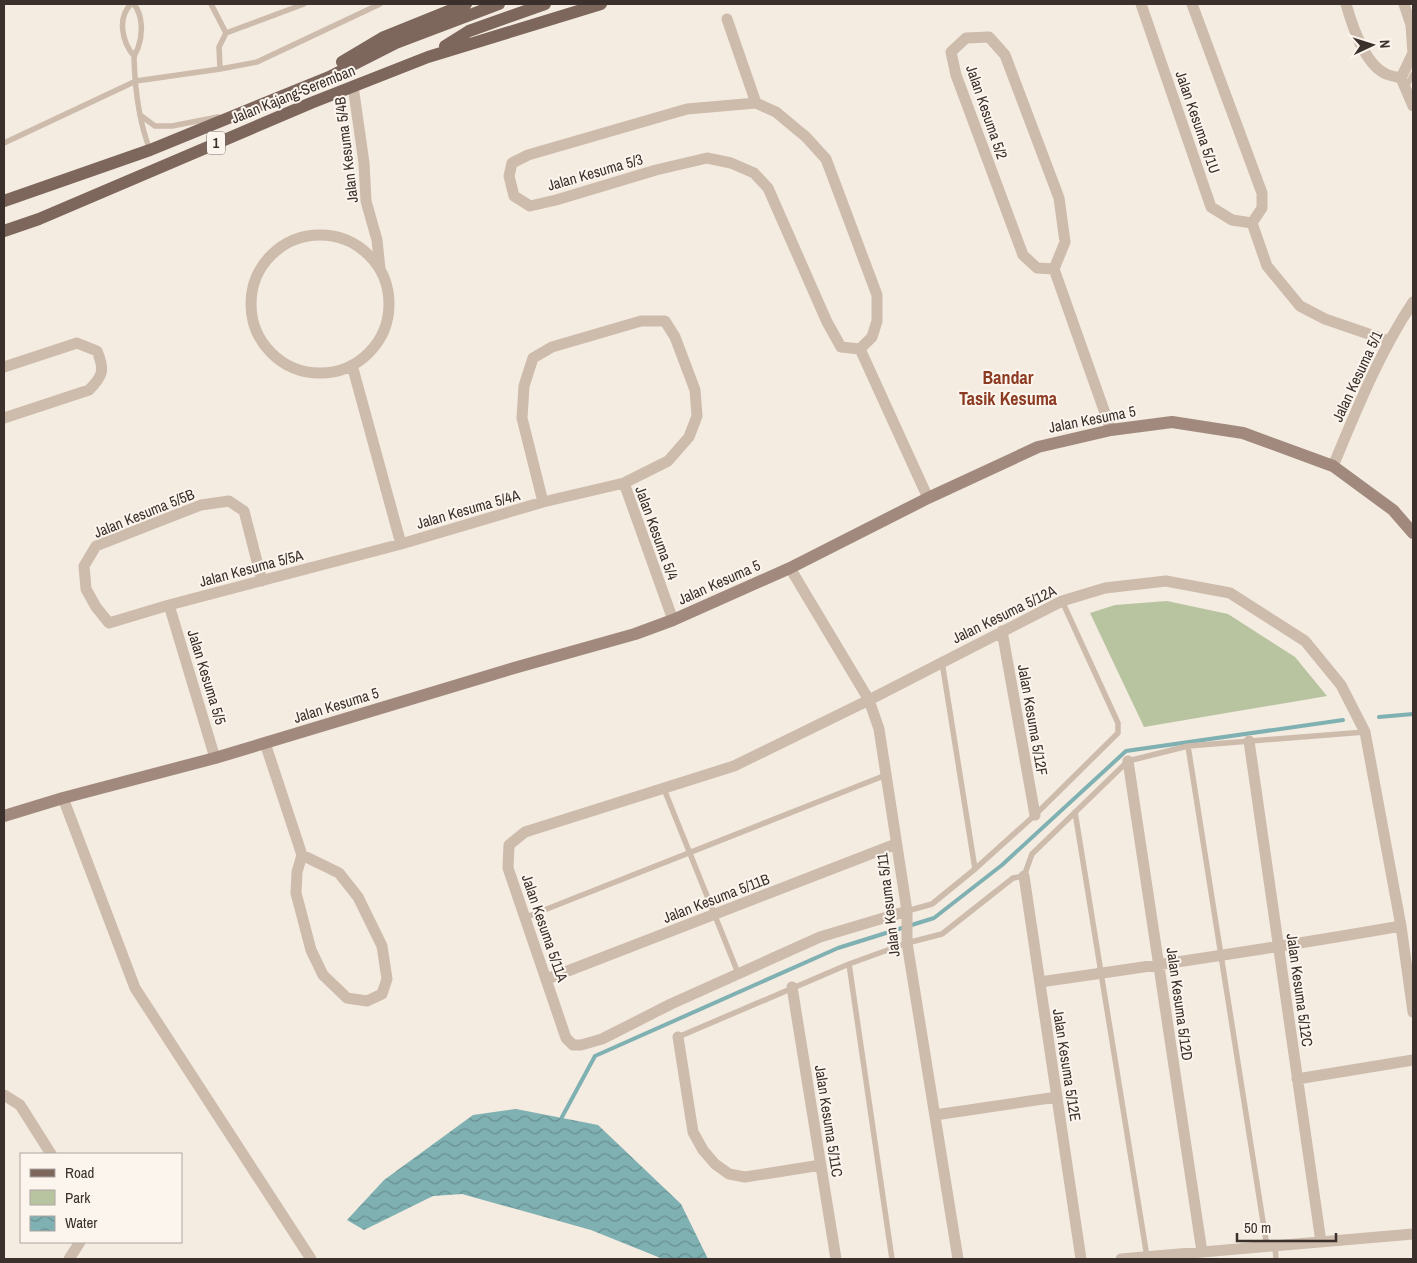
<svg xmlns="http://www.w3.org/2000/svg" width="1417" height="1263" viewBox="0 0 1417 1263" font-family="'Archivo Narrow',sans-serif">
<defs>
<pattern id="water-waves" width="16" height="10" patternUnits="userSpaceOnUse" patternTransform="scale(1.25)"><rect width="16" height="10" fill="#7fb0b2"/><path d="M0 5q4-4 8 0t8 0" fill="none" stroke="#699091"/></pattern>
</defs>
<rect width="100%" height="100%" fill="#f4ebe1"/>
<path fill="#b8c4a0" d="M1167,601L1228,614L1295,657L1327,696L1144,727L1090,613L1115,605Z"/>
<path fill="url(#water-waves)" d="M516,1109L598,1125L681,1204L708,1259H663L591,1230L462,1194L433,1196L364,1230L347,1220L384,1180L473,1115Z"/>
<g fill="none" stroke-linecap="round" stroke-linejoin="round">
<path stroke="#7fb0b2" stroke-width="4" d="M1379,717L1413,714
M562,1117L595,1056L838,948L934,918L1002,865L1126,751L1343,720"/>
<path stroke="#cdbbac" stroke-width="5.5" d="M131,4C117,18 122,42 134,56
M134,4C143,16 143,34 138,48C136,52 134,54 134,59C135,89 139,122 150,150
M211,4L226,33L304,4
M220,69L219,47L226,33
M1406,87L1413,74
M140,115L155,126H172L218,117
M4,143L136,81L220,69L257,62L380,4
M942,662L975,869
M1188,746L1267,1247
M664,789L738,973
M1075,812L1147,1257
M907,911L932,904L975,869L1035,815L1118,733V723L1062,601
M524,918L886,775
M849,964L892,1259
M678,1037L849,964L907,943L942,934L1013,878L1024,876L1032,854L1128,761L1188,746L1365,732
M1275,1246L1276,1259"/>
<path stroke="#cdbbac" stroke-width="11" d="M1141,4L1211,207L1232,220L1252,223
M1192,4L1262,193V208L1252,223
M1346,4C1352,25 1364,64 1386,74C1391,76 1397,77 1401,78
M1404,4L1411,25L1413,53L1401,78L1413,106
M727,19L756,103
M353,86L364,163L366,201L377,240L380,269
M756,103L776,112L806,137L826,159L877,295V321L872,337L860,349L841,347L827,322L768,188L754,173L731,163L707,158L656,170L556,200L530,206L514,196L509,176L512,163L528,155L687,109Z
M1252,223L1267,266L1300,306L1325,319L1389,341
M251 304a69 69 0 1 1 138 0a69 69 0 1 1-138 0Z
M1054,269L1037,268L1023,255L956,75L951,52L966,38L989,37L1005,55L1059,198L1065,242L1054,269L1111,430
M860,349L928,498
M352,365L401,544
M4,367L77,343L97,351C105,370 103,376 89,390L4,418
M1333,466C1357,409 1379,353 1413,302
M624,483L673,620
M790,568L869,700L879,729L907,911V943L958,1259
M262,581L244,511L229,501L201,505L96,546L84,566L86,589L96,607L109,623L169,605L401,544L543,502L624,483L668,461L689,437L697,416L695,390L675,337L665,321H641L552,347L533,358L524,386L522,418L543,502
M169,605L215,758
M1002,631L1035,815
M1249,741L1321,1242
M265,743L302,855L297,872L296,893L311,950L323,975L347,998L367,1001L382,994L387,979L382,946L358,897L339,873L302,855
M1128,761L1202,1252
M63,798L135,988L311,1259
M1024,876L1081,1259
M907,911L820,937L671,1004L602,1039L581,1045H573L566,1038L508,868L509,845L525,832L734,766L869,700L1062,601L1105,588L1166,581L1230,593L1305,641L1341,685L1365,732L1401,926L1413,1012
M547,979L896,844
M1040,982C1160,965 1281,947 1401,926
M792,987L836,1259
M678,1037L693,1132L703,1150L715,1164L729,1174L745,1177L821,1165
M1297,1079L1413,1060
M4,1095L20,1105L51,1154
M935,1115L1057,1097
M69,1259L80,1242
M1121,1259L1413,1234"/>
<path stroke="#a18a7d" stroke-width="12" d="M4,816L63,798L215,758L514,668L635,634L673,620L790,568L928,498L1038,447L1111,430L1172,422L1243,433L1333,466L1393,510L1413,533"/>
<path stroke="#7d675c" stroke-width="12" d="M445,46L469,31L545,4
M342,62L384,37L466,4
M4,201L150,150L329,77L396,43L499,4
M4,231L39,219L311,103L428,57L601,4"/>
</g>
<g text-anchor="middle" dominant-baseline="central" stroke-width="4" stroke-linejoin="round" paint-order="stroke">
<rect fill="#fbf5ee" stroke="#756b66" stroke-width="1" x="207" y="131.5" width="18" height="23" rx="4"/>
<g font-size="14" font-weight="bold" fill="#3b302b">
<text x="216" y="143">1</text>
</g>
<g font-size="15" fill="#3b302b" stroke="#fbf5ee">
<text transform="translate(293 94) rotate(-22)">Jalan Kajang-Seremban</text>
<text transform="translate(987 112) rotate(71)">Jalan Kesuma 5/2</text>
<text transform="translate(1198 122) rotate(71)">Jalan Kesuma 5/1U</text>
<text transform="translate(346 150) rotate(-97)">Jalan Kesuma 5/4B</text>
<text transform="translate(595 172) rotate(-16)">Jalan Kesuma 5/3</text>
<text transform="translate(1357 376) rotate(-65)">Jalan Kesuma 5/1</text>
<text transform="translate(1092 419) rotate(-11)">Jalan Kesuma 5</text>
<text transform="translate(468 509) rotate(-16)">Jalan Kesuma 5/4A</text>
<text transform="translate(144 513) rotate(-22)">Jalan Kesuma 5/5B</text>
<text transform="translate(657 533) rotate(70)">Jalan Kesuma 5/4</text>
<text transform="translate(251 568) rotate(-15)">Jalan Kesuma 5/5A</text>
<text transform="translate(719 582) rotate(-24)">Jalan Kesuma 5</text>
<text transform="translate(1004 614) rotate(-26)">Jalan Kesuma 5/12A</text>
<text transform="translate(207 677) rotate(73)">Jalan Kesuma 5/5</text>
<text transform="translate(336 705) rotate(-17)">Jalan Kesuma 5</text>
<text transform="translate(1033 720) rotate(80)">Jalan Kesuma 5/12F</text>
<text transform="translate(716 898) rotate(-21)">Jalan Kesuma 5/11B</text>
<text transform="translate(888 905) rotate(-97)">Jalan Kesuma 5/11</text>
<text transform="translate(545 928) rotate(71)">Jalan Kesuma 5/11A</text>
<text transform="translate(1300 990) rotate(82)">Jalan Kesuma 5/12C</text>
<text transform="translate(1180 1004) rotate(82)">Jalan Kesuma 5/12D</text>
<text transform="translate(1067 1065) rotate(81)">Jalan Kesuma 5/12E</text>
<text transform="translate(829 1121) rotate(81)">Jalan Kesuma 5/11C</text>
</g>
<g font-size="18" font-weight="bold" fill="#8c3b22" stroke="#fbf5ee">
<text x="1008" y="377">Bandar<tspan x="1008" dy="21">Tasik Kesuma</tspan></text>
</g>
</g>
<rect width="1417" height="1263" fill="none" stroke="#3b302b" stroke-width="10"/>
<rect x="20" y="1153" width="162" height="90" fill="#fbf5ee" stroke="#aea6a0"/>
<rect x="30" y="1169" width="25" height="8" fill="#7d675c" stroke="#aea6a0"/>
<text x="65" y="1178" font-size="15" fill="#3b302b">Road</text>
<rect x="30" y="1190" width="25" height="15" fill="#b8c4a0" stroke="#aea6a0"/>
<text x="65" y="1203" font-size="15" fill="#3b302b">Park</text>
<rect x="30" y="1216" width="25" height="15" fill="url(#water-waves)" stroke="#aea6a0"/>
<text x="65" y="1228" font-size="15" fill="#3b302b">Water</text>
<g transform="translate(1372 45) rotate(86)" stroke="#fbf5ee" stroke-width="4" paint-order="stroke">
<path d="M0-4L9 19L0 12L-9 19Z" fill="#3b302b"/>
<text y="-8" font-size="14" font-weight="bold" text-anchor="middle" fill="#3b302b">N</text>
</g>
<path d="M1237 1233v8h99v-8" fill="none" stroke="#3b302b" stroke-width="2.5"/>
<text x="1244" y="1233" font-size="15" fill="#3b302b" stroke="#fbf5ee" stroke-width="4" paint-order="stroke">50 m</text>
</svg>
